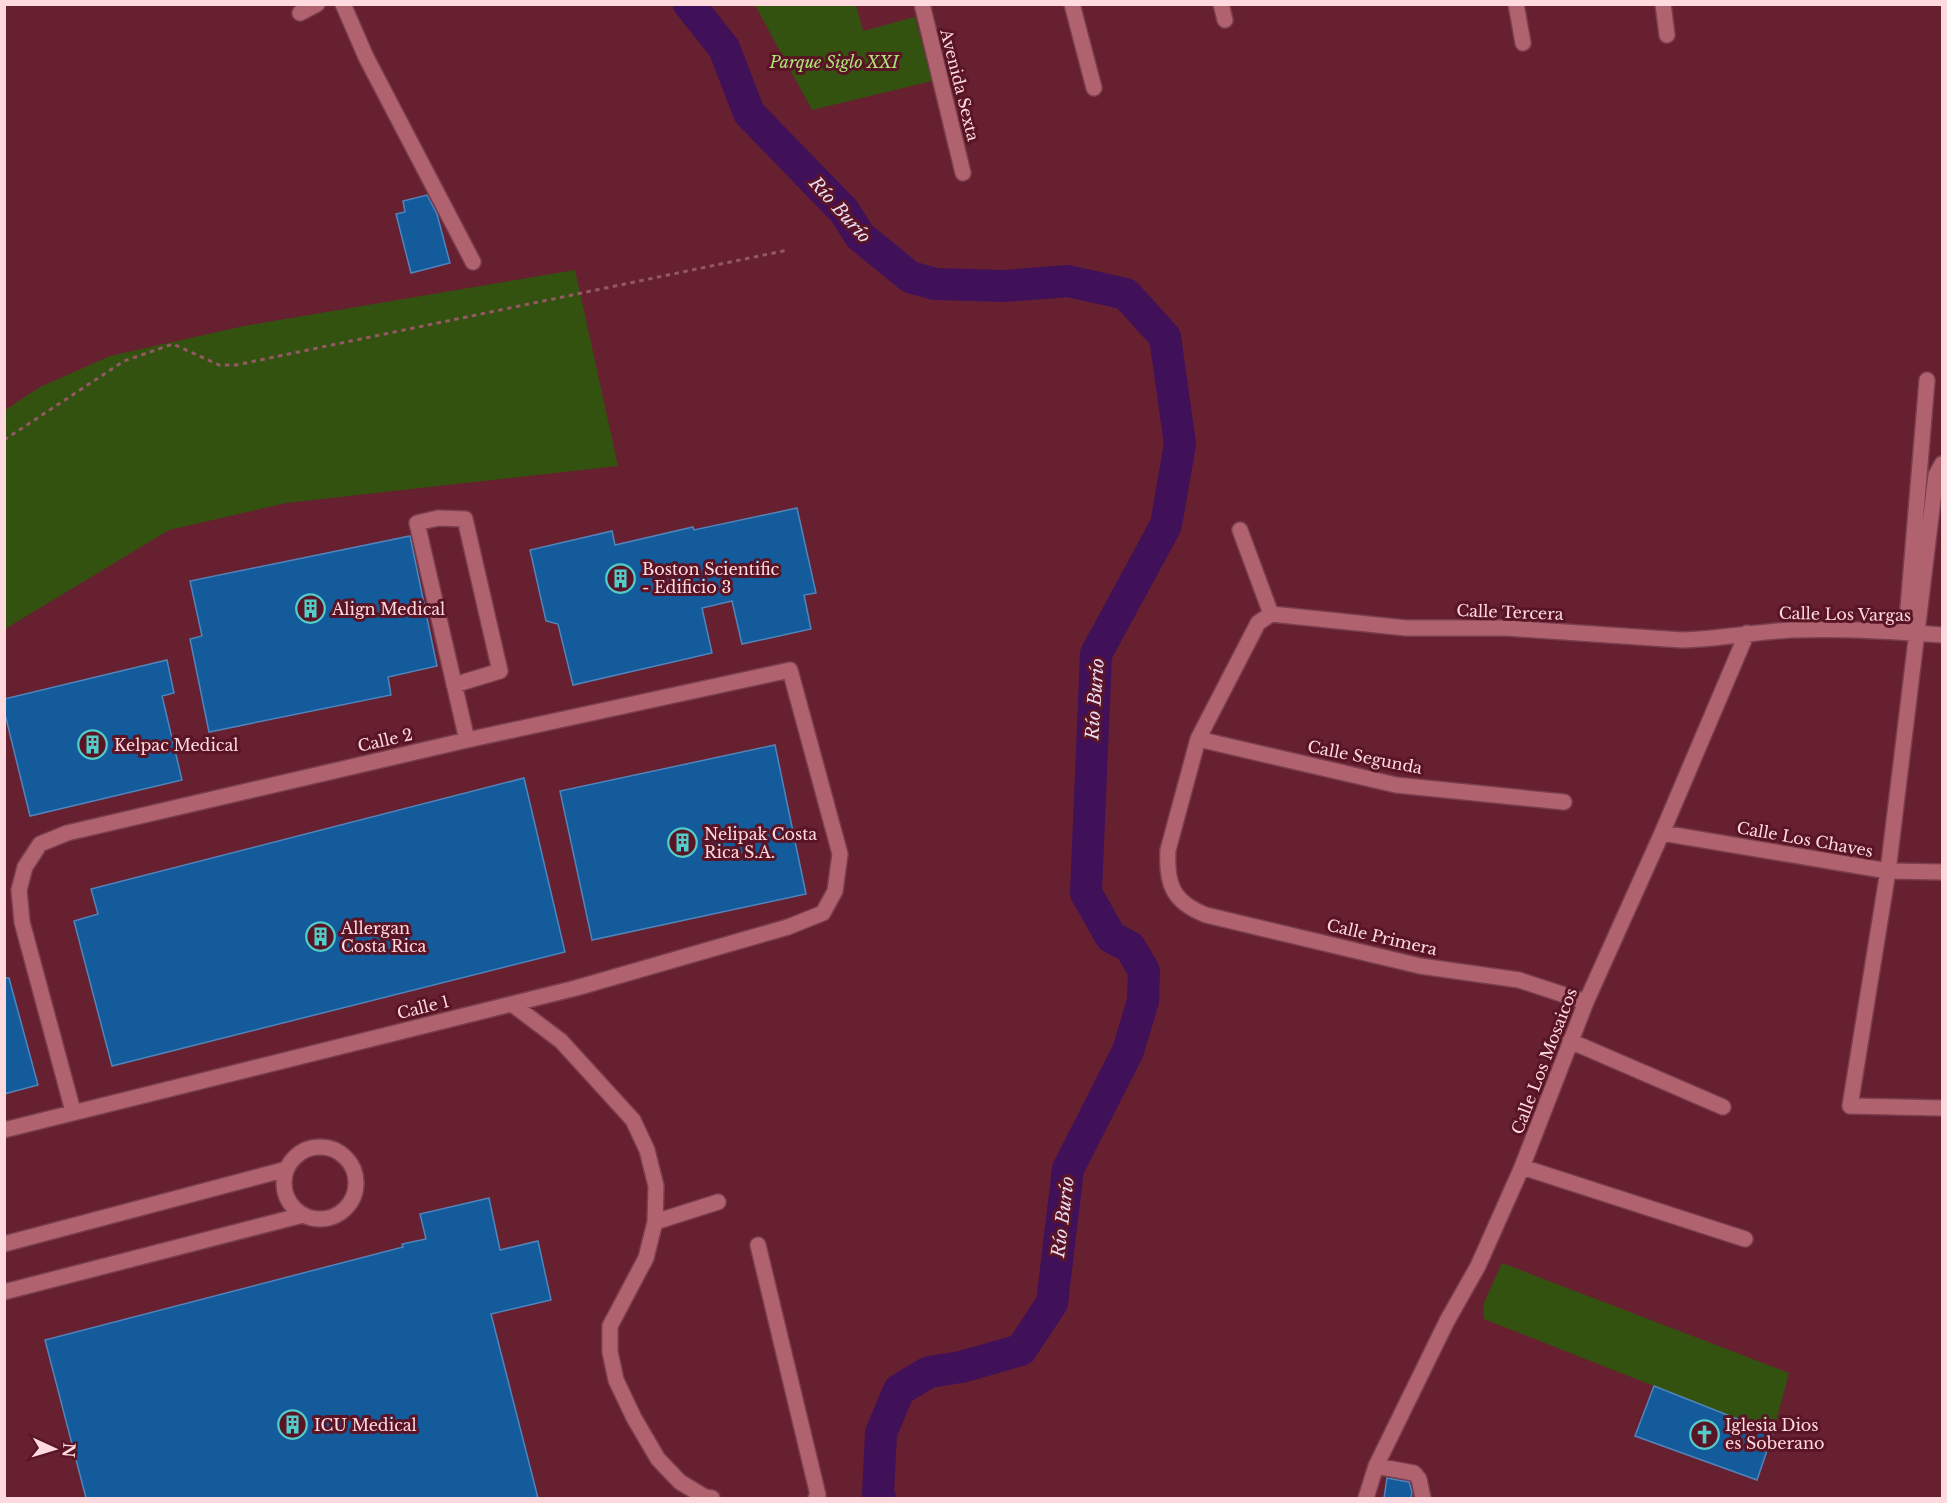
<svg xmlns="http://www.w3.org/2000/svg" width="1947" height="1503" viewBox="0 0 1947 1503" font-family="'Libre Baskerville',serif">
<rect width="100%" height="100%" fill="#66202f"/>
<path fill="#34520f" d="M755,5H856L863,31L915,17L932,81L812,110Z
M575,270L618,466L286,503L169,530L5,629V410L40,387L110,356L244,326Z
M1502,1263L1789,1373L1773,1433L1484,1319L1483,1305Z"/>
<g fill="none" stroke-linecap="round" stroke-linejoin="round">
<path stroke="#401159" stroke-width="32" d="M689,4L724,48L749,113L844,211L860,236L910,277L935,284L1005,286L1068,281L1126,294L1165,337L1180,444L1166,525L1096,654L1086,893L1111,937L1130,947L1144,971L1143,1001L1128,1051L1068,1169L1052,1303L1021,1350L961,1367L929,1372L899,1390L881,1433L878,1493L880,1498"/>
</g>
<path fill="#145b9b" stroke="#5184bb" stroke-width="1.5" d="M427,195L437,214L450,263L411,273L396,214L405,212L403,201Z
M797,508L816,593L804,595L811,629L742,644L732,601L702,608L712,653L573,685L558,624L546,621L530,550L612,531L615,545L693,527L694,530Z
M410,536L437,666L388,677L391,695L209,732L190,639L202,636L190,581Z
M167,660L174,693L162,696L182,780L30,816L4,710V699Z
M775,745L806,894L592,940L560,791Z
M524,778L565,952L112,1066L74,921L98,914L91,889Z
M4,978H9L38,1085L4,1094Z
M489,1198L500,1250L538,1241L551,1300L491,1314L538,1498H86L45,1340L403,1247L402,1244L426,1239L420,1214Z
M1654,1386L1773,1433L1757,1480L1635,1436Z
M1387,1478L1409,1482L1412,1492L1411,1498H1384Z"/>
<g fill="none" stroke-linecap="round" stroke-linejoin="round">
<defs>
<path id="minor" d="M343,4L366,57L473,262
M922,4L963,173
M1072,4L1094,88
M1221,4L1225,20
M1516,4L1523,43
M1663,4L1667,35
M300,13L317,4
M1942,464L1936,475L1888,871L1850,1106L1942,1108
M1240,530L1271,614
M1271,614L1258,623L1198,739L1168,850C1166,885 1173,902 1206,915L1420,966L1519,980L1586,1002
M1271,614L1406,628H1506L1682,640C1719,639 1755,632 1791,630C1841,628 1893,631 1942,635
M1906,632L1927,380
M454,685L500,671L465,519L438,518L417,523L467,740
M1198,739L1396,785L1564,802
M1662,833L1888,871L1942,872
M512,1004L561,1041L633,1120L647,1150L656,1186L655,1222L646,1258L610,1326V1352L616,1380L634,1418L658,1459L680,1482L705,1497L712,1498
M1570,1041L1723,1107
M4,1130L576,988L788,927L823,913L835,891L840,854L790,670L467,740L67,833L40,844L25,867L19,890L22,922L73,1111
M284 1183a36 36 0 1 1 72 0a36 36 0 1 1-72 0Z
M1522,1167L1745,1239
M655,1222L718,1202
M4,1244L287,1169
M758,1245L818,1495L816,1498
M4,1292L303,1215
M1376,1466L1414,1473L1419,1479L1423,1498
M1366,1498L1376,1466L1447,1321L1478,1266L1522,1167L1586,1002L1662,833L1747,633"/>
</defs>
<use href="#minor" stroke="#7a3e4f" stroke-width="18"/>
<path stroke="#945864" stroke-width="3" stroke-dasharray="4.5 4.5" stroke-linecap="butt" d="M4,440L124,361L173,344L219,365H236L788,250"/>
<use href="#minor" stroke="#b0636e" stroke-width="15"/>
</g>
<defs>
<symbol id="building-ring" viewBox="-11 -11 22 22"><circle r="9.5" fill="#591425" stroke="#54cdc8" stroke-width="1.5"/><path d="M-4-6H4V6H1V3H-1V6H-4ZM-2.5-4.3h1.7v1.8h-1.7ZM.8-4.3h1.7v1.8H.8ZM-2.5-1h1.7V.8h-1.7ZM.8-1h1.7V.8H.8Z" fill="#54cdc8"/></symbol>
<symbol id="church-ring" viewBox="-11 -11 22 22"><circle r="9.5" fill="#591425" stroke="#54cdc8" stroke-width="1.5"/><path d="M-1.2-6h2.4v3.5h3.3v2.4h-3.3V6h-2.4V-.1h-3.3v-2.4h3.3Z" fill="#54cdc8"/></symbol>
</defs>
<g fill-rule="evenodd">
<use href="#building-ring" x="604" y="562" width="33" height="33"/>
<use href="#building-ring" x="294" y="592" width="33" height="33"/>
<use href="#building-ring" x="76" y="728" width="33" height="33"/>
<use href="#building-ring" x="666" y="826" width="33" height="33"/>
<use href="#building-ring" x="304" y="920" width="33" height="33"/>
<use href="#building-ring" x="276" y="1408" width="33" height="33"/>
<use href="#church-ring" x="1688" y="1418" width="33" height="33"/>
</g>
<g text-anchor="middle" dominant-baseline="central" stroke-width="6" stroke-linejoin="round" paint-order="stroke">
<g font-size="16" font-style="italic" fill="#ade676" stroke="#591425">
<text x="834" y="62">Parque Siglo XXI</text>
</g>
<g font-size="16" fill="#fedade" stroke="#591425">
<text transform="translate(960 85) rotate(76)">Avenida Sexta</text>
<text transform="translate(1510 612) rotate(2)">Calle Tercera</text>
<text transform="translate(1845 614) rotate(1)">Calle Los Vargas</text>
<text transform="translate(385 740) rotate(-13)">Calle 2</text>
<text transform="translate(1365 757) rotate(11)">Calle Segunda</text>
<text transform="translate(1805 839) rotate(10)">Calle Los Chaves</text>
<text transform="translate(1382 937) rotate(13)">Calle Primera</text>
<text transform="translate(423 1007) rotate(-14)">Calle 1</text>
<text transform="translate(1544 1061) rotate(-69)">Calle Los Mosaicos</text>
</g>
<g font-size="16" fill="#fedade" stroke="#591425" text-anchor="start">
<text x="642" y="569">Boston Scientific<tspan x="642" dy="18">- Edificio 3</tspan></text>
<text x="332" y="609">Align Medical</text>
<text x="114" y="745">Kelpac Medical</text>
<text x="704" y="834">Nelipak Costa<tspan x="704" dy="18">Rica S.A.</tspan></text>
<text x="341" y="928">Allergan<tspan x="341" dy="18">Costa Rica</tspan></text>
<text x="314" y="1425">ICU Medical</text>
<text x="1725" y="1425">Iglesia Dios<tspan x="1725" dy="18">es Soberano</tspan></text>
</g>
<g font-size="18" font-style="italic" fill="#e8dcf1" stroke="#591425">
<text transform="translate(840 210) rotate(48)">Río Burío</text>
<text transform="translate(1095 699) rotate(-86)">Río Burío</text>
<text transform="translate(1063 1217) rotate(-83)">Río Burío</text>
</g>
</g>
<rect width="1947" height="1503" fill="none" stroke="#fedade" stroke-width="12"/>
<g transform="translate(54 1449) rotate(94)" stroke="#591425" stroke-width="4.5" paint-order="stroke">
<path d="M0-4.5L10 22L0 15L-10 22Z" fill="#fedade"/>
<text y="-9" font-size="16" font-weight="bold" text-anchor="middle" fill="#fedade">N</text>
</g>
</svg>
